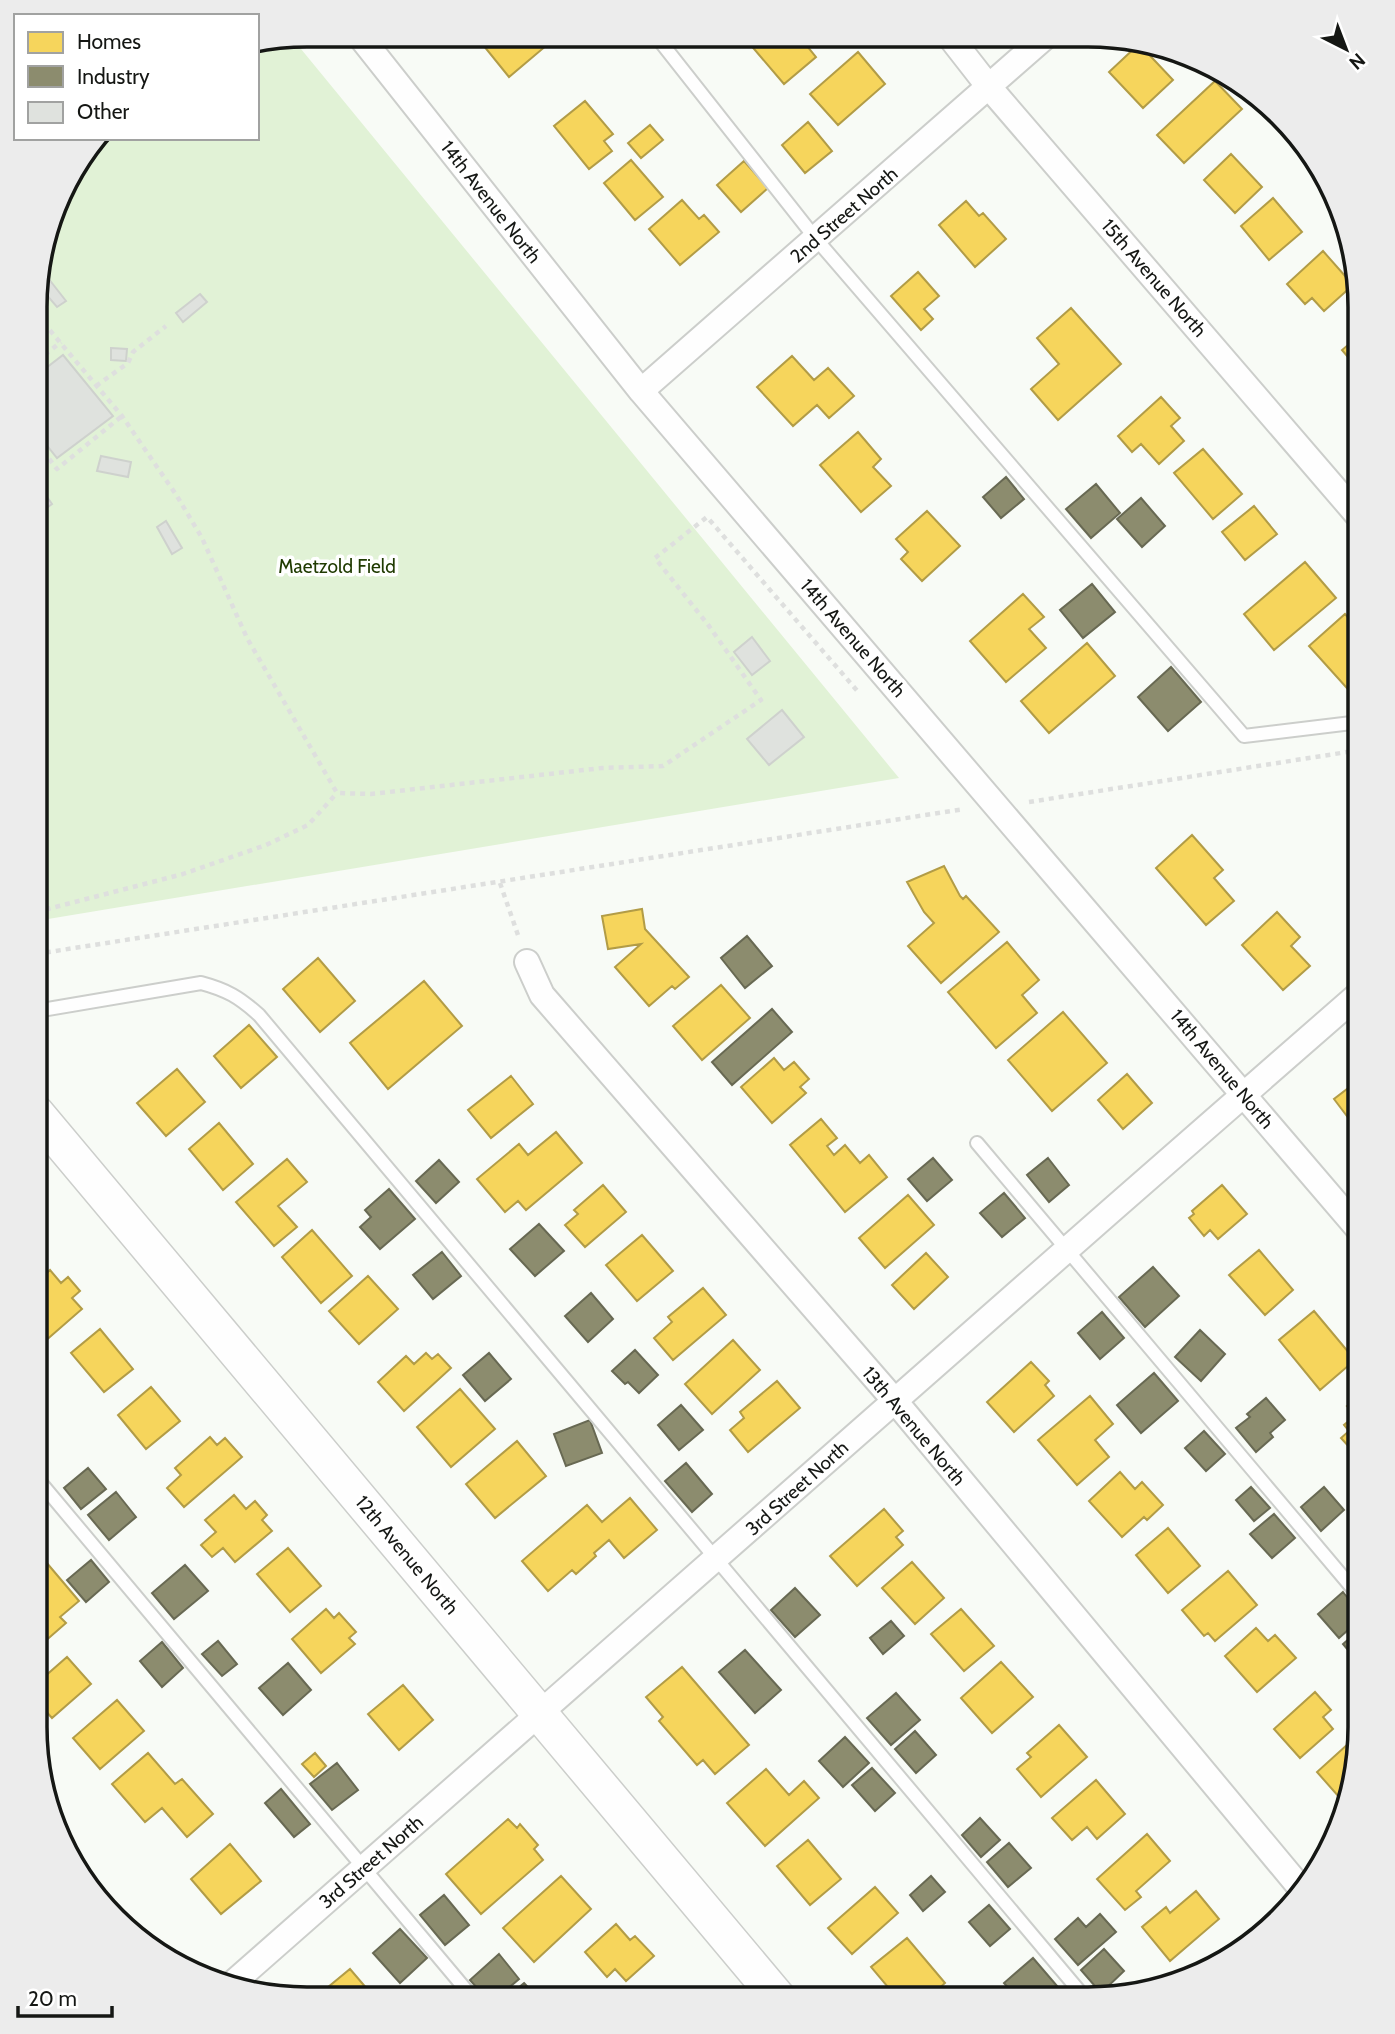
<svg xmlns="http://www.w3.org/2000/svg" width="1395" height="2034" viewBox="0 0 1395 2034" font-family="Cabin,sans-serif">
<rect width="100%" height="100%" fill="#f8fbf6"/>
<path fill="#e1f2d6" d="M292,38L899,778L36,921L37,271L71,172L99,138H257V43Z"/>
<path fill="#f6d55c" stroke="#b29c46" stroke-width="2" d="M475,35L539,36L547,45L509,77Z
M743,36H799L816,57L784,84Z
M1139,44L1173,80L1143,108L1109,72Z
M858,52L885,84L838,125L810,94Z
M1215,81L1242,109L1184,163L1157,135Z
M585,101L613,134L604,141L612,151L589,169L554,126Z
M808,122L832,151L805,173L782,145Z
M650,125L663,140L641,158L628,143Z
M1231,154L1262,187L1235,213L1204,180Z
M631,160L663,197L635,220L604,183Z
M744,161L768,188L741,212L717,185Z
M1273,198L1302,232L1269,260L1241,226Z
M682,200L699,219L704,215L719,232L680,265L649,229Z
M966,201L979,216L983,213L1006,239L975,267L939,225Z
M1323,251L1353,285L1324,311L1312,298L1305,304L1287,284Z
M918,272L939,296L924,309L933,319L921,330L891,296Z
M1071,308L1121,364L1058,420L1031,389L1059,364L1037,338Z
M1360,335V371L1342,350Z
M792,356L814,380L828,368L854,396L829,418L817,405L793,426L757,387Z
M1161,397L1180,418L1171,426L1184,441L1159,464L1141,444L1132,452L1118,436Z
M858,432L881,459L873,467L891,486L861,512L820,465Z
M1203,449L1242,494L1213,519L1174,473Z
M1254,506L1277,534L1245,560L1222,532Z
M927,511L960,546L922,581L901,559L908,552L896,539Z
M1305,562L1336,598L1274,650L1244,614Z
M1023,594L1044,617L1029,629L1046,648L1006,682L970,641Z
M1345,614L1360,631V692L1355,697L1309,646Z
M1087,643L1115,676L1049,733L1021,701Z
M1192,835L1223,870L1214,878L1234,901L1206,925L1156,868Z
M944,866L960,896L963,899L966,896L999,932L941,983L908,946L934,923L924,912L907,882Z
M642,909L645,929L689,977L675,989L672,986L649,1006L615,967L641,944L608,949L602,916Z
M1277,912L1300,937L1291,946L1310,966L1283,990L1242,945Z
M1007,942L1039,980L1022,995L1037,1013L996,1048L948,992Z
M318,958L355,1001L320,1032L283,989Z
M424,981L462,1026L388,1089L350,1043Z
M721,985L750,1018L702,1060L673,1026Z
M1063,1012L1107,1063L1052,1111L1008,1060Z
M249,1025L277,1057L241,1088L214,1056Z
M774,1058L784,1070L794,1062L809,1079L800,1087L806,1093L772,1123L741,1087Z
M177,1069L205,1102L166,1136L137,1103Z
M1127,1074L1152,1103L1123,1129L1098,1100Z
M511,1076L533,1104L491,1138L468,1110Z
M1360,1079V1132H1359L1334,1099Z
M821,1119L837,1138L827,1146L834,1155L845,1145L860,1163L869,1155L887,1177L845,1212L790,1145Z
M219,1123L253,1164L223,1190L189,1149Z
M556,1132L582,1163L526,1210L518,1201L505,1212L477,1179L519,1144L528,1155Z
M287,1159L307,1182L278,1206L297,1227L274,1246L236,1202Z
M603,1185L626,1212L585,1247L565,1225L578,1214L574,1210Z
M1222,1185L1247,1214L1218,1239L1210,1230L1204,1236L1189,1218L1194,1214L1192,1211Z
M908,1195L934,1225L885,1268L859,1238Z
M312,1230L352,1276L321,1303L282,1257Z
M642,1235L673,1271L637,1301L606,1265Z
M1259,1250L1293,1290L1265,1315L1229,1275Z
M926,1253L948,1277L914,1309L892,1285Z
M50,1270L61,1283L68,1277L80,1291L72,1298L82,1309L36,1349V1283Z
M368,1276L398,1309L359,1344L329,1311Z
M703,1288L726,1315L673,1360L654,1338L672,1322L668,1317Z
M1314,1311L1355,1360L1320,1390L1279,1340Z
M100,1329L133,1369L104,1392L71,1353Z
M733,1340L760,1370L712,1414L685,1384Z
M426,1353L432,1359L438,1354L451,1368L404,1411L378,1382L406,1356L414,1364Z
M1031,1362L1049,1381L1045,1385L1054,1396L1014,1432L987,1402Z
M777,1381L800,1408L748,1452L730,1430L744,1418L740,1412Z
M151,1387L180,1421L146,1449L118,1415Z
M460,1389L495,1429L451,1467L417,1427Z
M1360,1395V1459L1341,1438L1349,1431L1344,1425L1356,1415L1347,1406Z
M1090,1396L1113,1424L1095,1440L1109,1457L1077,1485L1038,1440Z
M210,1437L217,1445L225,1438L242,1457L184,1507L167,1488L181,1475L175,1468Z
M517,1441L546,1476L495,1518L466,1484Z
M1120,1472L1135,1489L1142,1482L1163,1505L1147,1520L1144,1517L1122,1537L1089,1501Z
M234,1495L246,1509L255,1501L267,1515L262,1520L272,1531L235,1562L223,1548L212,1557L201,1545L216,1532L205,1520Z
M630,1498L657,1530L624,1558L609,1540L594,1553L596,1556L576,1574L572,1570L548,1591L522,1561L587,1505L602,1522Z
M884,1509L903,1531L896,1537L903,1545L857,1586L830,1556Z
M1168,1528L1200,1566L1168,1593L1136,1555Z
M288,1548L321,1586L290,1612L257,1574Z
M46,1562L79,1601L60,1617L66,1623L35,1650V1571Z
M912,1562L944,1598L915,1624L882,1588Z
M1228,1571L1257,1605L1215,1641L1208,1633L1204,1636L1182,1610Z
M326,1609L334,1618L339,1613L356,1632L349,1638L355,1644L321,1673L292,1639Z
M961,1609L994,1646L964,1671L931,1634Z
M1256,1628L1268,1641L1275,1635L1296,1658L1257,1692L1225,1656Z
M67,1657L91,1684L52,1718L35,1699V1685Z
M1001,1662L1033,1697L992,1733L961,1698Z
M682,1667L749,1745L715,1774L703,1760L697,1765L659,1721L663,1717L646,1697Z
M403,1685L433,1720L399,1750L368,1714Z
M1315,1692L1331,1710L1323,1717L1333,1729L1300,1758L1274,1729Z
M117,1700L144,1731L100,1769L73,1738Z
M1059,1725L1087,1757L1041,1797L1017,1769L1031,1757L1027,1753Z
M1359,1734V1745L1347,1806L1317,1772Z
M148,1753L175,1784L182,1779L213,1814L187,1837L162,1808L145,1822L112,1784Z
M315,1753L326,1766L314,1777L302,1764Z
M766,1769L789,1795L804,1781L819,1798L765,1846L727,1803Z
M1096,1780L1125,1814L1097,1839L1087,1827L1072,1840L1052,1818Z
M508,1819L517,1828L520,1824L538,1845L534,1849L543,1860L481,1914L446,1874Z
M1147,1834L1170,1861L1136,1891L1141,1897L1125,1910L1097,1879Z
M808,1840L841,1879L810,1905L777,1866Z
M230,1844L261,1881L221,1914L191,1879Z
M561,1876L591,1909L534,1962L503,1928Z
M875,1887L898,1913L852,1954L828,1928Z
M1196,1891L1219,1919L1170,1961L1142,1927L1166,1907L1170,1913Z
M616,1924L630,1940L635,1936L654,1956L626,1981L615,1969L607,1977L585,1952Z
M907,1938L945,1983L927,1999L889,1998L893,1993L871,1967Z
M350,1969L374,1997H316Z"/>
<path fill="#8c8c6e" stroke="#686953" stroke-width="2" d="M1006,477L1024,499L1001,518L983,497Z
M1096,484L1120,513L1091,538L1066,509Z
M1141,498L1165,526L1142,547L1117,519Z
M1092,584L1115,612L1083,638L1060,610Z
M1171,667L1201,702L1168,731L1138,697Z
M747,936L772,966L745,988L721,958Z
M772,1009L792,1032L732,1085L712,1062Z
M933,1158L952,1180L927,1201L908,1179Z
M1048,1158L1069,1185L1049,1202L1027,1175Z
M439,1160L459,1182L436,1203L416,1181Z
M389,1189L415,1219L380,1249L360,1227L371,1217L365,1210Z
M1004,1193L1025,1218L1002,1237L980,1213Z
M539,1224L564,1251L535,1276L510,1249Z
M442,1252L461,1276L433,1299L413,1275Z
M1153,1267L1179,1296L1145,1327L1119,1297Z
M591,1293L613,1319L588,1342L565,1316Z
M1102,1312L1124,1338L1100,1359L1078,1333Z
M1200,1330L1225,1354L1201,1381L1175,1357Z
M635,1350L658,1375L639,1393L628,1382L625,1384L612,1371Z
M489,1353L511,1379L485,1401L463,1375Z
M1154,1373L1178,1401L1141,1433L1117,1405Z
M36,1391L46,1404L36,1412Z
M1266,1398L1285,1420L1270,1433L1273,1437L1256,1452L1236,1428L1250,1417L1247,1414Z
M681,1405L703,1430L679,1450L658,1425Z
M590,1420L602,1453L566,1466L554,1434Z
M1204,1431L1225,1454L1206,1471L1185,1448Z
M686,1463L712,1494L692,1512L665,1481Z
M88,1468L106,1489L81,1509L64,1488Z
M1251,1487L1270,1508L1254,1521L1236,1500Z
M1324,1487L1344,1510L1321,1531L1301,1507Z
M116,1492L136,1517L109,1540L88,1515Z
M1274,1514L1295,1538L1272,1558L1250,1534Z
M91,1560L109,1582L86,1602L67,1580Z
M185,1565L208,1591L174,1619L152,1593Z
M795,1588L820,1615L795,1637L771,1610Z
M1343,1592L1359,1612V1620L1339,1638L1318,1614Z
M891,1621L904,1636L883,1654L870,1638Z
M1359,1630V1663L1343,1644Z
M218,1641L237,1664L222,1676L202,1654Z
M162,1642L183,1668L162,1687L140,1661Z
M745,1650L781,1690L755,1713L719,1672Z
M288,1663L311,1690L283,1715L259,1688Z
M896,1693L920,1720L891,1745L867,1718Z
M915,1731L936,1755L916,1773L895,1749Z
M845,1737L869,1763L843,1787L819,1761Z
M337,1763L358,1790L332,1810L310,1784Z
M872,1768L895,1793L875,1811L852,1785Z
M281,1789L310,1824L294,1837L265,1803Z
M980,1818L1000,1840L981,1857L962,1835Z
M1009,1843L1031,1868L1008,1887L987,1862Z
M931,1876L945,1892L923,1911L910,1895Z
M444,1895L469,1925L445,1945L420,1915Z
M989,1905L1010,1929L990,1946L969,1922Z
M1100,1914L1116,1932L1078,1965L1055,1939L1078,1918L1086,1927Z
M400,1929L427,1958L400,1983L373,1953Z
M1104,1949L1124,1971L1101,1993L1081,1970Z
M499,1954L519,1979L498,1997H485L470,1980Z
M1033,1958L1057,1986L1042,1999H1018L1004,1983Z
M524,1983L537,1997H507Z"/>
<path fill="#dfe2de" stroke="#ced1cd" stroke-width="2" d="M48,278L66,301L57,307L38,285Z
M200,294L207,302L183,322L176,313Z
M111,348L127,349L126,361L111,360Z
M63,355L113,416L57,458L37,433V375Z
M101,456L131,462L128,477L97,471Z
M45,494L52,504L37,515V500Z
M166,521L182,548L172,554L157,527Z
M752,637L770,661L752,675L734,652Z
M782,710L804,737L769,765L747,739Z"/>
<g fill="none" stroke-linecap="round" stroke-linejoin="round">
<defs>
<path id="lane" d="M656,36L816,239L1244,736L1360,722
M36,1011L201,983C227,990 239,997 259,1015L1086,1999
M977,1143L1359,1596
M35,1476L472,1997"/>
<path id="street" d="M359,35L641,391L1360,1231
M950,37L989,87L1360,518
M641,391L1045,37
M527,962L542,995L895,1401L1303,1891
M234,1982C610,1654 983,1321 1360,993"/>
<path id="secondary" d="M36,1113L778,1998"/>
</defs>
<use href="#lane" stroke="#cccecb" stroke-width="16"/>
<use href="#street" stroke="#cccecb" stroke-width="28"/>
<use href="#secondary" stroke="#cccecb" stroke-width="38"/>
<path stroke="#dedfde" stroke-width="4.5" stroke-dasharray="5 5" stroke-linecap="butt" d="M37,315L122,416L177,496L202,538L247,638L337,793L371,794L602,768L663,766L761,700L709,626L655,558L707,517L860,694
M37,361L61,342
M96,386L128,363L133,352L166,326
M37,443L57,469L122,416
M1029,802L1360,750
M500,883L519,938
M36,912L183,874L266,845L308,825L337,793
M36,954L964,809"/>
<use href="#lane" stroke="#fefefe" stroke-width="12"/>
<use href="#street" stroke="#fefefe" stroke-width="24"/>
<use href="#secondary" stroke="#fefefe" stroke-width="35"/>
</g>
<g text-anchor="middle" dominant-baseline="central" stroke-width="7" stroke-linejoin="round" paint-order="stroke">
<g font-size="19" fill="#151714" stroke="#fff">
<text transform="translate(491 202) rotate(52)">14th Avenue North</text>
<text transform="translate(844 215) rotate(-41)">2nd Street North</text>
<text transform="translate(1154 278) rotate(49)">15th Avenue North</text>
<text transform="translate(853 638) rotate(49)">14th Avenue North</text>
<text transform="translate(1222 1069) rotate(50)">14th Avenue North</text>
<text transform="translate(914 1426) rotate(50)">13th Avenue North</text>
<text transform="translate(797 1488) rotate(-42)">3rd Street North</text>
<text transform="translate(407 1555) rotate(50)">12th Avenue North</text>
<text transform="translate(371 1862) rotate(-41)">3rd Street North</text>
</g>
<g font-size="19" fill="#203b02" stroke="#fff">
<text x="337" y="566">Maetzold Field</text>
</g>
</g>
<path d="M0 0H1395V2034H0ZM307 47H1088A260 260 0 0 1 1348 307V1727A260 260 0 0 1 1088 1987H307A260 260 0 0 1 47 1727V307A260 260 0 0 1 307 47Z" fill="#ececec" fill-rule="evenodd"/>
<path fill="none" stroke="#151714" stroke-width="3.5" d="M307 47H1088A260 260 0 0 1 1348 307V1727A260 260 0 0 1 1088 1987H307A260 260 0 0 1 47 1727V307A260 260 0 0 1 307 47Z"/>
<rect x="14" y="14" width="245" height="126" fill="#ffffff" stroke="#a1a2a1" stroke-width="2"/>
<rect x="28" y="32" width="35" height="21" fill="#f6d55c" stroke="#a1a2a1" stroke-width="2"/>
<text x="77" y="49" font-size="21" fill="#151714">Homes</text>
<rect x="28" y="66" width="35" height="21" fill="#8c8c6e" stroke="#a1a2a1" stroke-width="2"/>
<text x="77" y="84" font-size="21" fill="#151714">Industry</text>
<rect x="28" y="102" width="35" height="21" fill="#dfe2de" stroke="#a1a2a1" stroke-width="2"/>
<text x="77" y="119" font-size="21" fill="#151714">Other</text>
<g transform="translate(1346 49) rotate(138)" stroke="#ffffff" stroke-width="5" paint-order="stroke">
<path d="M0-5L12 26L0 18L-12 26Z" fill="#151714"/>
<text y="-10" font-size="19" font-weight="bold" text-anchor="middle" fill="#151714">N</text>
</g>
<path d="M18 2006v10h94v-10" fill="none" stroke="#151714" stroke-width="3.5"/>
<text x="28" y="2006" font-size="21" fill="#151714" stroke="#ffffff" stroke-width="5" paint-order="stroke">20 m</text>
</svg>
